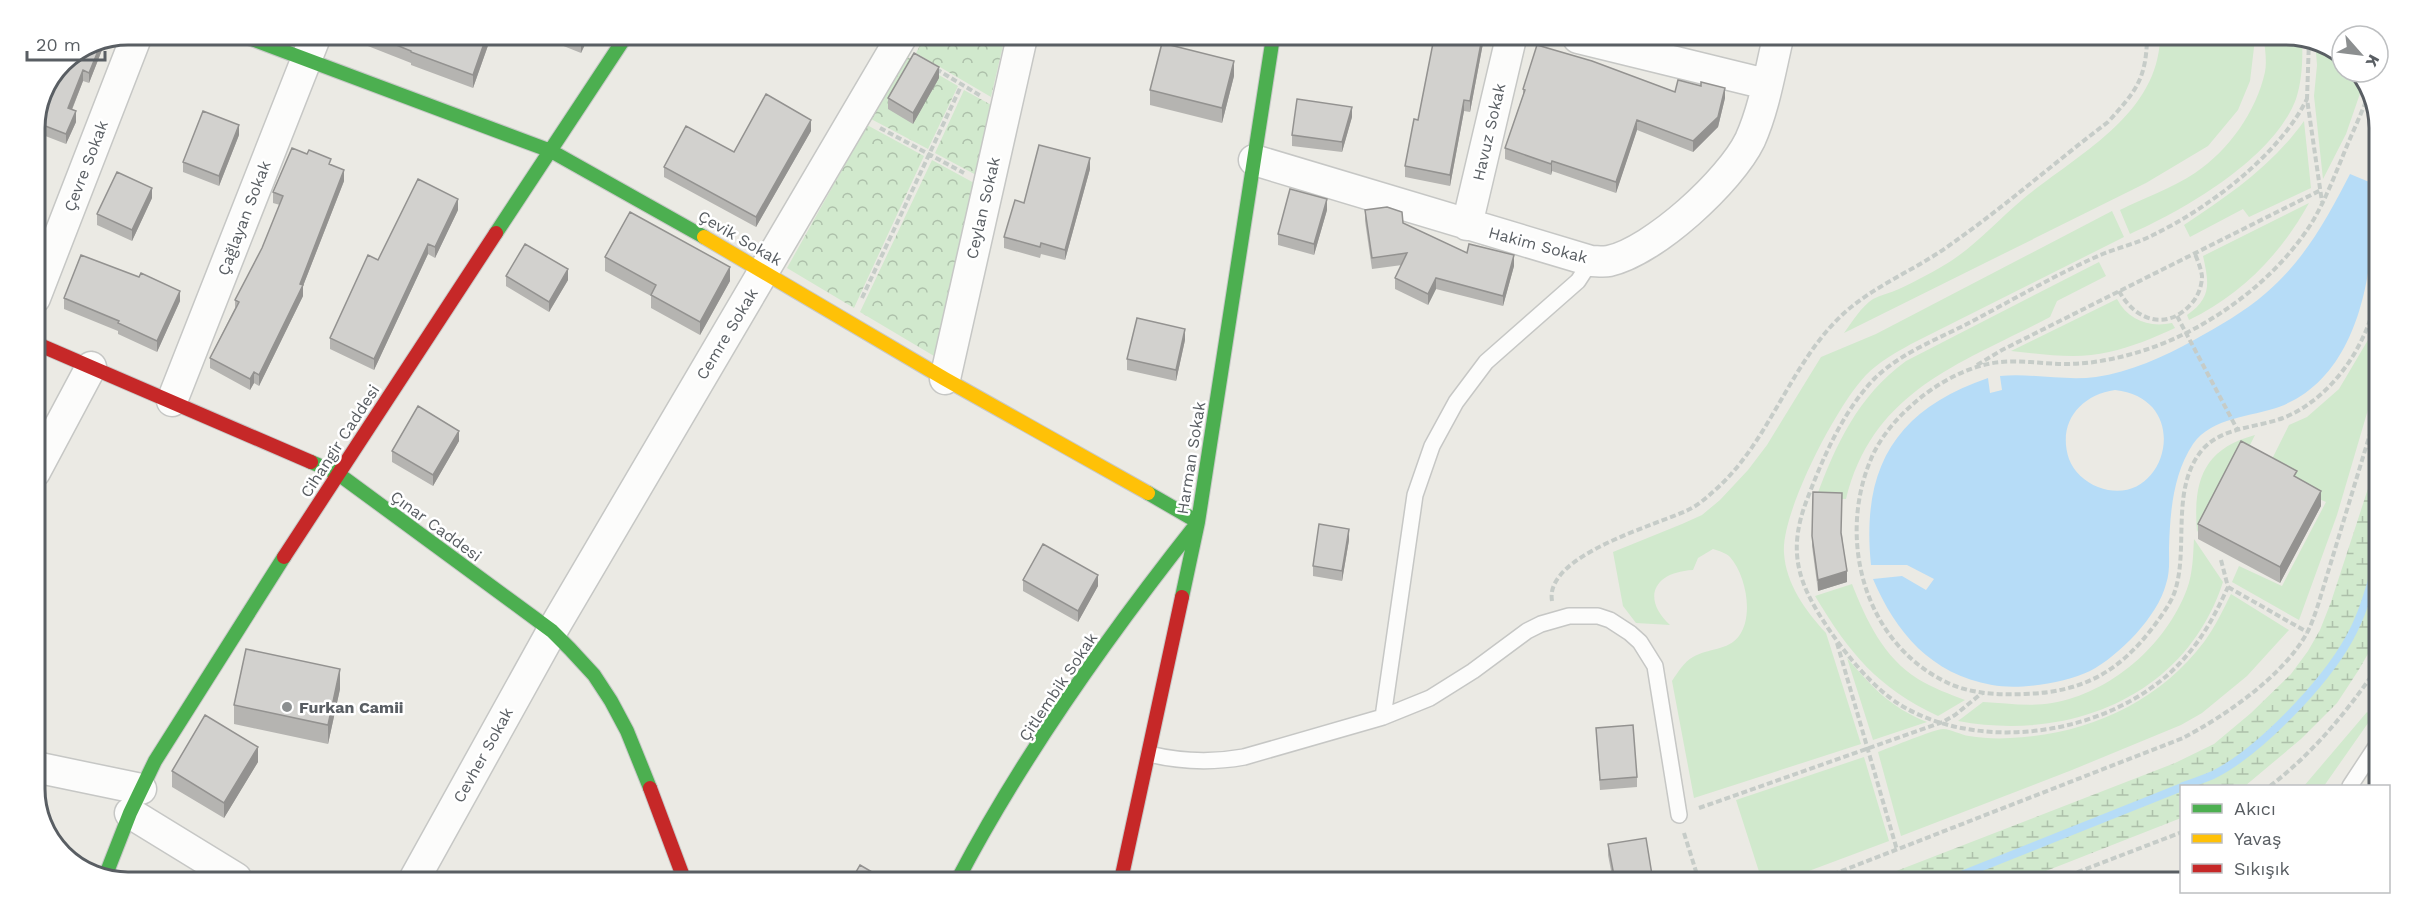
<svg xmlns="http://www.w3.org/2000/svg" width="2414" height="917" viewBox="0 0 2414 917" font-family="'Work Sans',sans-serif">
<defs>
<pattern id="forest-crowns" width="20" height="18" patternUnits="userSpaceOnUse" patternTransform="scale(1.5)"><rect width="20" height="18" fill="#d1e9cd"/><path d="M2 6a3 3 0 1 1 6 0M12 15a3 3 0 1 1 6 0" fill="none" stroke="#adc0aa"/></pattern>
<pattern id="wetland-marsh" width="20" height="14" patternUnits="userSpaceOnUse" patternTransform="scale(1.5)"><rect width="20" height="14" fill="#d1e9cd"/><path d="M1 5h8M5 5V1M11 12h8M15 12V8" fill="none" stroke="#adc0aa"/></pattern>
</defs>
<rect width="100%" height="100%" fill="#ebeae4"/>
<path fill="#d1e9cd" d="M2160,39H2255L2250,81L2238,110L2208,146L2146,183L1844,333C1852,322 1861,307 1873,299C1881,295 1890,293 1899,289C1916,281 1935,271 1951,261C1978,243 1998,220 2023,199C2075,156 2157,116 2160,39Z
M2264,39L2302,40C2303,59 2302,81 2296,99C2274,158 2185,210 2130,234L2120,210C2144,198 2172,188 2195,173C2229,150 2256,112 2265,72C2267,62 2265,49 2264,39Z
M2315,40L2342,58V72H2361L2364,82L2346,134L2323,179L2314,96L2317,65Z
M2304,121L2311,188L2249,217L2243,209L2190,237L2184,225C2229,195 2272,166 2304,121Z
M2309,203C2281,254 2241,295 2189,320L2187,315C2212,298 2209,283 2203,256Z
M2112,211L2124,237L1911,344C1895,353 1879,362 1866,375C1837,405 1781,512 1784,553C1786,584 1805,610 1826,633L1861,744L1694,798L1672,681C1678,672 1684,662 1693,657C1708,648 1728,651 1739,636C1754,616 1746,575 1730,557C1726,553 1719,551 1713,549L1698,558L1693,570C1654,572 1641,598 1670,625L1636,623L1623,606L1613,552L1682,524L1702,515L1720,500L1748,470L1767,445L1821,357L1876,334Z
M2099,262L2106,276L2057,301L2050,317C1960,364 1873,390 1846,499L1816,498C1836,444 1858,396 1906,361Z
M2117,299C2128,320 2149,328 2172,323L2175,328C2153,338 2132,347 2109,352C2077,360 2043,354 2011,351Z
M2378,323L2377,379L2337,515L2299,620L2232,582L2239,566L2282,586L2326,502L2299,490L2269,465L2289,425L2307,417L2339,389Z
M2255,435L2245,455L2238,453L2197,532C2193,481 2203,449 2255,435Z
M2194,539L2223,582C2186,696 2070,742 1958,721L1983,702C2005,703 2029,707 2052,703C2111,693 2166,645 2187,589C2193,573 2193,555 2194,539Z
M1852,584C1866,620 1884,658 1918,679C1933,688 1949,694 1965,700L1938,716C1877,687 1850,654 1815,596Z
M2231,594L2289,630L2247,676L2202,713L2181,725L2072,770L1901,836L1878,752C1892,747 1932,730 1943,729C1951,729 1961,735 1969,736C1982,738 1997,739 2010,738C2086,735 2158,703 2204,642C2215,627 2223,610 2231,594Z
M1847,658C1873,688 1890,707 1927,722L1873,740Z
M2367,712L2373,716L2324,786H2304Z
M1864,757L1889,841L1782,881H1762L1736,800Z"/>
<path fill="url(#forest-crowns)" d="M925,36L1005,37L991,97L916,53Z
M906,56L958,86L928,149L871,119Z
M964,90L995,107L978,176L935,153Z
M867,125L924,156L854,308L787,268Z
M932,160L976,184L934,356L860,312Z"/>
<path fill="url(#wetland-marsh)" d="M2377,461L2376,640L2358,671L2337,703L2301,739L2245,786H2182L2181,818L2018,882H1868L2175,763L2214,744L2251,713L2291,674L2308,651L2320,630L2331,602Z"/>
<path fill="#b6dcf7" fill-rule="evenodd" d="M2350,174L2374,184C2375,261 2364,375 2279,407C2251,417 2212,417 2193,444C2173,474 2170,513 2169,548C2169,561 2170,572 2166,584C2158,616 2119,656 2090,671C2065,683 2020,690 1992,685C1931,674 1896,633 1873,579L1902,576L1926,590L1934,579L1907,565H1871C1861,468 1895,410 1988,378L1990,393L2002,390L2000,376C2032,373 2064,381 2096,377C2130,372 2164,357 2194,340C2219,326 2244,312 2266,293C2304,261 2328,217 2350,174ZM2115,390C2197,399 2165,513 2098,487C2085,482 2074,472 2069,459C2057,423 2080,395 2115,390Z"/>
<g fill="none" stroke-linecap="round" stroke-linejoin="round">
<path stroke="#b6dcf7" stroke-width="8" d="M2183,786C2193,783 2203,779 2213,775C2259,752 2324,684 2349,639C2362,616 2369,591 2376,566
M1944,882L2182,787"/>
<defs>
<path id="lane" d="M1383,717L1415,495L1432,446L1456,402L1486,362L1578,281L1591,261
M1149,754C1182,762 1211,763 1244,757L1383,717L1430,698L1473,671L1527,631L1541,624L1569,616H1598L1610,620L1630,633L1640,642L1655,666L1679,815
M2350,786L2375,748"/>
<path id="street" d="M1578,38L1766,84
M1254,160L1591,261C1596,261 1604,262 1609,261C1654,251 1730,181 1750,140C1764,109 1770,72 1778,38
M1467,225L1511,38
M35,298L137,35
M945,379L1022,37
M172,401L316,35
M35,472L91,367
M35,767L141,789
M130,813L236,878
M415,878L552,631L902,36"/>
<path id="fast" d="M241,35L551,151L704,237
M496,233L626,36
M311,462L337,473L552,631L570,649L594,675L611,701L627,731L650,788
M1182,597L1198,522L1273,37
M105,877L130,813L155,761L284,557
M958,879C1024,753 1110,633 1198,522L1148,493"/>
<path id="slow" d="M704,237L945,379L1148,493"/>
<path id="jam" d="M35,343L311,462
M284,557L496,233
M650,788L684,879
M1121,880L1182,597"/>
</defs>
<use href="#lane" stroke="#c6c7c5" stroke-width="18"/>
<use href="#street" stroke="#c6c7c5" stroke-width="33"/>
<use href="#fast" stroke="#c8c9c8" stroke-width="16"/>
<use href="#slow" stroke="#c8c9c8" stroke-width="16"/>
<use href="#jam" stroke="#c8c9c8" stroke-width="16"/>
<path stroke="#c6ccc8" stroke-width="4" stroke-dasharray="6 3" stroke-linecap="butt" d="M2309,40L2307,99L2322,202
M936,69L981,96
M2369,93C2362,113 2352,133 2344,153C2335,175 2326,198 2314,219C2279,278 2210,329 2145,350C2120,358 2093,364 2066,364C2044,364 2023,360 2001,362C1951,366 1890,413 1871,459C1837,539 1864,642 1946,682C1970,694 1998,695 2025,694C2083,692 2119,672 2154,626C2162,615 2171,603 2175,591C2189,547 2170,489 2202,450C2222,427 2256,428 2283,418C2334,398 2372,339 2378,286
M880,128L964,173
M2119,291C2136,322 2168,331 2192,303C2198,296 2202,286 2202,276C2201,269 2198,261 2195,254
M862,298L962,84
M2177,316L2237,429
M1977,365L2002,350L2321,190
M2221,560L2228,587C2215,615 2202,640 2180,663C2114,733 1986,755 1902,706C1874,689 1848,657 1830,631C1798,584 1786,552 1808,497C1824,455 1844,410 1875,378C1900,354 1935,340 1965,325C2009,302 2053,276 2098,256C2116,248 2136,244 2153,235C2209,208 2279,155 2307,99
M2228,587L2307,632
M1552,601C1544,555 1657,525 1688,510C1697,506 1706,498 1714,491C1767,445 1787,372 1835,322C1866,289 1910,273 1947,247C2002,209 2055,162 2108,122C2135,92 2146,80 2147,39
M1837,643L1897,850
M2270,786C2312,754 2345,714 2375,671
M1699,808L1943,722L1955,715L1982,693
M1684,833L1699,881
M1816,881L2183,738C2225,716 2285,675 2308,631C2312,623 2315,614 2318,605L2377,411
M2052,882L2182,832"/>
<use href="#lane" stroke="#fcfcfb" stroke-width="15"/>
<use href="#street" stroke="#fcfcfb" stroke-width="30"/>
<use href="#fast" stroke="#4caf50" stroke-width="14"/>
<use href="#slow" stroke="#ffc107" stroke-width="14"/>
<use href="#jam" stroke="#c62828" stroke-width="14"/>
</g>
<path fill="#b5b4b1" d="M345,35H491V37L473,88L411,65V63L345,37Z
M536,35L589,36L581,53Z
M1434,38H1484L1470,112L1464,111L1450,186L1405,177V166L1418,120Z
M102,45V50L89,83L83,81L72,110L76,122L66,144L35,132V122L62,62Z
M1234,76L1222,123L1150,105V90Z
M939,78L913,124L888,109V98Z
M1523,89L1675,92L1725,98L1718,127L1693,152L1637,130L1616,193L1552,171L1551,175L1505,159V148L1523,95Z
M1352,117L1342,152L1292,146V135Z
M811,131L756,227L664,177V167L734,152Z
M239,135L219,186L183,172V162Z
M331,164L344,181L303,286V296L259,386L254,383L250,390L210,368V358L235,308V300L262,248L280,205L273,203V192Z
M1090,169L1065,260L1041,254L1040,258L1004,248V237L1024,203Z
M152,198L132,241L97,225V214Z
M458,210L435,258L428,254L374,370L330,349V338L378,260Z
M1327,210L1314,255L1278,245V234Z
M1365,210L1403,223L1467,253L1514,266L1503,306L1436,289L1428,305L1395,289V278L1402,265L1372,269L1365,221Z
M605,257L730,281L700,335L651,308V296L605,271Z
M506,276L568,280L549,312L506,286Z
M64,298L180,301L157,352L118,334V331L64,309Z
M1185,340L1176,381L1127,370V359Z
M459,441L433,486L392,462V451Z
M2297,478L2321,506L2280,583L2198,539V524Z
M1813,492L1842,534L1847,582L1818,591L1812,546Z
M1349,540L1342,581L1313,576V566Z
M1023,580L1098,586L1078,622L1023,591Z
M340,689L328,744L234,724V705Z
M1596,728L1637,777V787L1600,790Z
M258,762L224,818L172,787V771Z
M1608,844L1653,881H1613L1608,855Z"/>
<path fill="#939290" d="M487,35H491V37L473,88V75Z
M582,36H589L581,53V38Z
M1482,38H1484L1470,112V101Z
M102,45V50L89,83V73L100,46Z
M1234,61V76L1222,123V108Z
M939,67V78L913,124V113Z
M83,70V81L68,119V108Z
M1725,88V98L1718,127L1693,152V141Z
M1464,100V111L1450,186V175Z
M1352,107V117L1342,152V142Z
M76,111V122L66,144V134Z
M811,120V131L756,227V217Z
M1637,120V130L1616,193V182Z
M239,125V135L219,186V176Z
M1090,158V169L1065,260V250Z
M1552,161V171L1551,175V164Z
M344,170V181L303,286V296L259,386V375L300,284Z
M152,188V198L132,241V230Z
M458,199V210L435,258V247Z
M1327,199V210L1314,255V244Z
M428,244V254L374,370V359Z
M1514,255V266L1503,306V296Z
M730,267V281L700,335V322Z
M568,269V280L549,312V302Z
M1436,278V289L1428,305V294Z
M180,291V301L157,352V341Z
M1185,329V340L1176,381V370Z
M254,372V383L250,390V379Z
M459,431V441L433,486V475Z
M2321,491V506L2280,583V567Z
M1349,529V540L1342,581V571Z
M1847,571V582L1818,591V580Z
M1098,575V586L1078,622V611Z
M340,669V689L328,744V725Z
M258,747V762L224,818V803Z"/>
<path fill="#d2d1ce" stroke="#939290" stroke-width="1.5" d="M372,35H487L473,75L411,52V51Z
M1434,38H1482L1470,101L1464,100L1450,175L1405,166L1414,119L1418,120Z
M1162,43L1234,61L1222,108L1150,90Z
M1537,45L1592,61L1675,92L1678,80L1701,86V82L1725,88L1718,117L1693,141L1637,120L1616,182L1552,161L1551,164L1505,148L1525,90L1523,89Z
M100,46L89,73L83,70L68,108L76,111L66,134L35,122L62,62Z
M914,53L939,67L913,113L888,98Z
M766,94L811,120L756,217L664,167L686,126L734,152Z
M1297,99L1352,107L1342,142L1292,135Z
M203,111L239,125L219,176L183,162Z
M1039,145L1090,158L1065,250L1041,243L1040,247L1004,237L1015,200L1024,203Z
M292,148L307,154L309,150L331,159L329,164L344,170L300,284L303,285L259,375L254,372L250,379L210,358L239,302L235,300L262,248L283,196L273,192Z
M117,172L152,188L132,230L97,214Z
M418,179L458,199L435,247L428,244L374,359L330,338L368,255L378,260Z
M1290,189L1327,199L1314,244L1278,234Z
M1387,207L1402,212L1403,223L1467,253L1469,244L1514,255L1503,296L1436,278L1428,294L1395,278L1407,253L1372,258L1365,210Z
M630,212L730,267L700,322L651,295L656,285L605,257Z
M525,244L568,269L549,302L506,276Z
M81,255L139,277L141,273L180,291L157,341L118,323L119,321L64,298Z
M1137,318L1185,329L1176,370L1127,359Z
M418,406L459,431L433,475L392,451Z
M2241,441L2297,471L2294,476L2321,491L2280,567L2198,524Z
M1813,492L1842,493L1841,533L1847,571L1818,580L1812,536Z
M1319,524L1349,529L1342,571L1313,566Z
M1043,544L1098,575L1078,611L1023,580Z
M246,649L340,669L328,725L234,705Z
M205,715L258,747L224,803L172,771Z
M1633,725L1637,777L1600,780L1596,728Z
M1646,838L1653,881H1615L1608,844Z
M860,865L884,879H852Z"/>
<circle fill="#8c8f90" stroke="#fff" stroke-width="2" cx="287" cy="707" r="6"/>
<g text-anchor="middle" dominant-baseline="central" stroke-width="5" stroke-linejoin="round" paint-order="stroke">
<g font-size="16" fill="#595e63" stroke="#fff">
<text transform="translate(1489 132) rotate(-77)">Havuz Sokak</text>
<text transform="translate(86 166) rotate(-69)">Çevre Sokak</text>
<text transform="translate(983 208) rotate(-77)">Ceylan Sokak</text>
<text transform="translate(244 218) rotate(-69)">Çağlayan Sokak</text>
<text transform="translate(740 238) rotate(30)">Çevik Sokak</text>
<text transform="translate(1538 245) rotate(15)">Hakim Sokak</text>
<text transform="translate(727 334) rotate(-59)">Cemre Sokak</text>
<text transform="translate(340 441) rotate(-57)">Cihangir Caddesi</text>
<text transform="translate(1191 458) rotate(-81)">Harman Sokak</text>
<text transform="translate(436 526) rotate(36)">Çınar Caddesi</text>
<text transform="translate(1058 687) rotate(-56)">Çitlembik Sokak</text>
<text transform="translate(483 755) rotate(-61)">Cevher Sokak</text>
</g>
<g font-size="16" font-weight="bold" fill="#595e63" stroke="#fff" text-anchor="start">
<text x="299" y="707">Furkan Camii</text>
</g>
</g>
<path d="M0 0H2414V917H0ZM128 45H2286A83 83 0 0 1 2369 128V789A83 83 0 0 1 2286 872H128A83 83 0 0 1 45 789V128A83 83 0 0 1 128 45Z" fill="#fff" fill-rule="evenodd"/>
<path fill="none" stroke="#595e63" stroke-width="3" d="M128 45H2286A83 83 0 0 1 2369 128V789A83 83 0 0 1 2286 872H128A83 83 0 0 1 45 789V128A83 83 0 0 1 128 45Z"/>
<rect x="2180" y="785" width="210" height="108" fill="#ffffff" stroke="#bdbfc1" stroke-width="1.5"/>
<rect x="2192" y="804" width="30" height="9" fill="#4caf50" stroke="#bdbfc1" stroke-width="1.5"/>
<text x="2234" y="815" font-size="18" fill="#595e63">Akıcı</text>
<rect x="2192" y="834" width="30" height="9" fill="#ffc107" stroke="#bdbfc1" stroke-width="1.5"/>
<text x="2234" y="845" font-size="18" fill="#595e63">Yavaş</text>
<rect x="2192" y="864" width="30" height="9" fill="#c62828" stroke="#bdbfc1" stroke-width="1.5"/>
<text x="2234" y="875" font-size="18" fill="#595e63">Sıkışık</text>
<g transform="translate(2360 54) rotate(118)"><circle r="28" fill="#ffffff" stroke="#bdbfc1" stroke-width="1.5"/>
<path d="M0-4.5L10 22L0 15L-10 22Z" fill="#8c8f90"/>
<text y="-9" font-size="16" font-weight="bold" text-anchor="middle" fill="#595e63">K</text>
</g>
<path d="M27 51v9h78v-9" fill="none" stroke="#595e63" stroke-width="3"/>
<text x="36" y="51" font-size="18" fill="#595e63" stroke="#ffffff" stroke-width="4.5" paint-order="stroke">20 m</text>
</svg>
